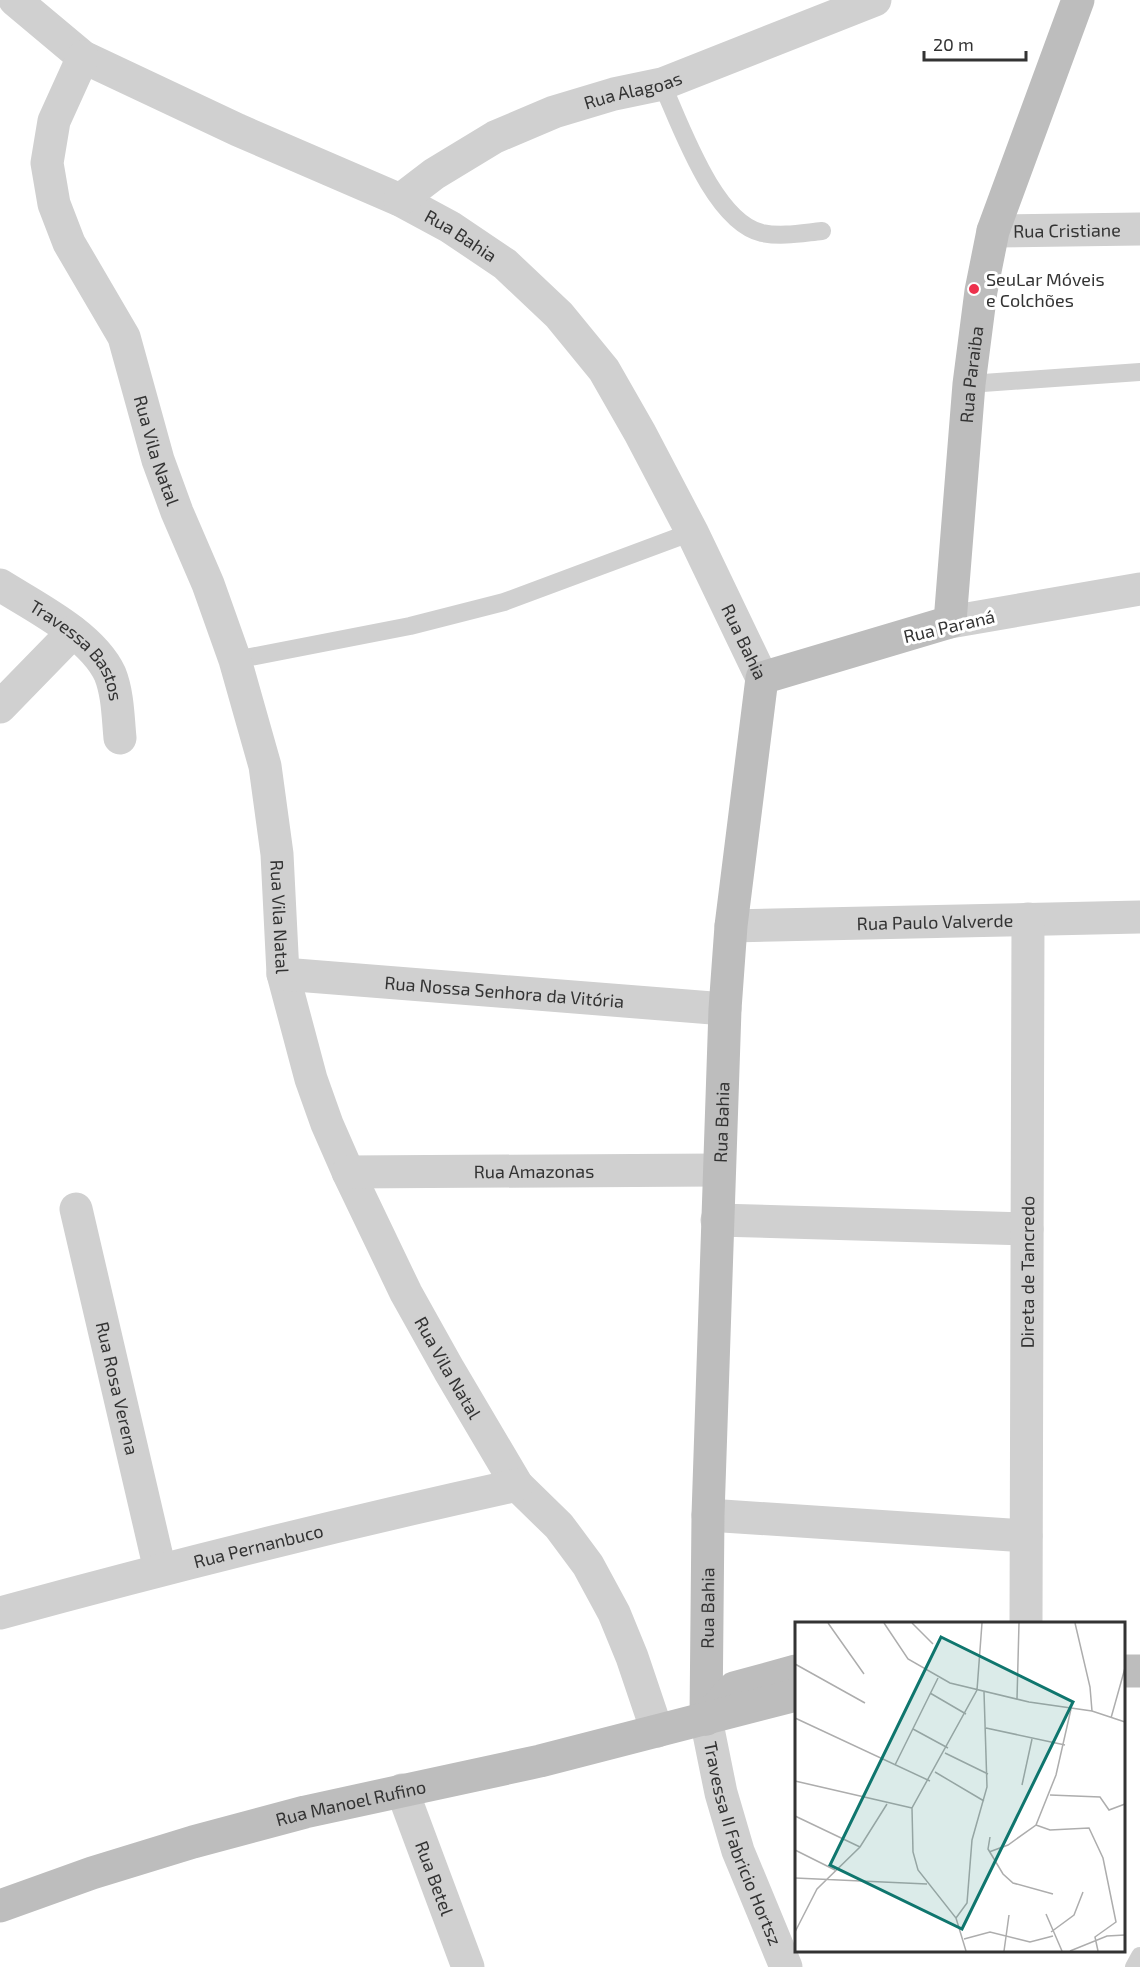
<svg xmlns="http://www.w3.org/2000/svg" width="1140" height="1967" viewBox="0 0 1140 1967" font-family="'Exo 2',sans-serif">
<rect width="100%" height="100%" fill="#fff"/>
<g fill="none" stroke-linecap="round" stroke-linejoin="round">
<path stroke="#d0d0d0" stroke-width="18" d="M662,84C681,126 714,222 762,233C782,237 802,233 822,231
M969,384L1140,372
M235,660L410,626L504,602L692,532
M1134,1967L1140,1956"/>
<g stroke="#d0d0d0" stroke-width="33">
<path id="s1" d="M15,0L83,57L238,130L400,200L450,227L505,264L559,315L604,370L640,433L692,532L762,678"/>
<path id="s2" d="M83,57L54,121L47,163L54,204L69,243L124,337L158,460L177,512L208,584L235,660L265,766L277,854L283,974L311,1079L327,1124L348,1172L406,1293L449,1370L517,1485L559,1526L588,1565L614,1613L632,1657L657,1731"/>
<path id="s3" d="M400,200L434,174L495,137L554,112L614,94L662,84L875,0"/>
<path id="s4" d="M993,231L1140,229"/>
<path id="s5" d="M0,585C35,607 92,635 110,674C118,694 118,718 120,738"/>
<path d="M950,622L1140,589"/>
<path d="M0,707L73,632"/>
<path id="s6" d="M731,926L1140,917"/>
<path id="s7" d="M283,974L725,1009"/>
<path id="s8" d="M348,1172L718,1170"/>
<path id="s9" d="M76,1209L160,1570"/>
<path d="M717,1220L1027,1229"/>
<path d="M708,1515L1026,1536"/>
<path id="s10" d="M0,1613C172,1566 344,1523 517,1485"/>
<path id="s11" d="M1026,1624L1028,919"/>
<path id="s12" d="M706,1719L721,1793L738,1851L786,1967"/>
<path id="s13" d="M402,1790L468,1967"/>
</g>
<g stroke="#bdbdbd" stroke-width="33">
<path d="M1124,1671H1140"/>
<path id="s14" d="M706,1719L708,1515L725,1009L731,926L762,678L950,622L969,384L981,291L993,231L1078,0"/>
<path d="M706,1719L734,1688L796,1671"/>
<path id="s15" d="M0,1906L92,1873L193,1842L305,1812L540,1761L796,1695"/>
</g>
</g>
<circle fill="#ed314c" stroke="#fff" stroke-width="2" cx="974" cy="289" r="6"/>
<g text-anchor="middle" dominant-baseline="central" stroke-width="6" stroke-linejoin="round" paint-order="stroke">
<g font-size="18" fill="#333" stroke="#fff">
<text stroke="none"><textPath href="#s3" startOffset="260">Rua Alagoas</textPath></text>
<text stroke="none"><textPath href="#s4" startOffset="74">Rua Cristiane</textPath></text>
<text stroke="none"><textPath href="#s1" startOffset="507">Rua Bahia</textPath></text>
<text stroke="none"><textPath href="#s14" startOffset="1488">Rua Paraiba</textPath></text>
<text stroke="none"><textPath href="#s2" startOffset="423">Rua Vila Natal</textPath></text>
<text transform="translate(949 626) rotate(-13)">Rua Paraná</text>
<text stroke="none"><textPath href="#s1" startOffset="1011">Rua Bahia</textPath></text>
<text stroke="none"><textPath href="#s5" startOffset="104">Travessa Bastos</textPath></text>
<text stroke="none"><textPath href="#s2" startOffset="909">Rua Vila Natal</textPath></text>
<text stroke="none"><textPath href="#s6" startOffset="204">Rua Paulo Valverde</textPath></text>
<text stroke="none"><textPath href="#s7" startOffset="222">Rua Nossa Senhora da Vitória</textPath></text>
<text stroke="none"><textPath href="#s14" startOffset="597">Rua Bahia</textPath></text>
<text stroke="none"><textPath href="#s8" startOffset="186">Rua Amazonas</textPath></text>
<text stroke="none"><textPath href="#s11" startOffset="352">Direta de Tancredo</textPath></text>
<text stroke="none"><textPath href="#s2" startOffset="1395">Rua Vila Natal</textPath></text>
<text stroke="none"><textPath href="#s9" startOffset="184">Rua Rosa Verena</textPath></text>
<text stroke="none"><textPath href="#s10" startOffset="267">Rua Pernanbuco</textPath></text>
<text stroke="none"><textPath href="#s14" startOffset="111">Rua Bahia</textPath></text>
<text stroke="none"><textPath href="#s15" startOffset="366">Rua Manoel Rufino</textPath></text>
<text stroke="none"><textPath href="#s12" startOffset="130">Travessa II Fabricio Hortsz</textPath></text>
<text stroke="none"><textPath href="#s13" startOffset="94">Rua Betel</textPath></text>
</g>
<g font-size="18" fill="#333" stroke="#fff" text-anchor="start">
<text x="986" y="279">SeuLar Móveis<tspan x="986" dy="21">e Colchões</tspan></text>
</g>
</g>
<g transform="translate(795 1622)">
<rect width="330" height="330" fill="#fff"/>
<path fill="none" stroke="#adadad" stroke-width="1.5" d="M33,1L69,52M89,1L113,37L155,61L234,80L297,89L330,100M117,1L138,22M280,1L295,65L297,89M0,42L70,81M135,71L171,92M222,77L224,1M0,96L135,159M316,96L330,46M191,106L270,123M118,107L153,126M150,131L193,152M100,143L143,56M140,150L189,179M0,159L117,186M227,163L237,117M255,173L305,175L314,188L330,182M0,194L65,225M241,203L255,208L294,206L308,236L321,300L300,315L303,329M195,215L193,227L208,252L218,261L258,272M0,228L40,248M194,230L213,223L241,203L261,153L276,87M0,256L132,262M251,292L267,329M161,296L172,281L177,218L192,165L189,70M0,310L22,267L65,225L92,182M256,310L279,293L288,270M169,317L195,310L235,320L258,314M171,329L161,296L123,248L118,230L117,186L182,68L187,1M209,329L214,293M275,329L312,314L330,313"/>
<path fill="#0f766e" fill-opacity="0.15" stroke="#0f766e" stroke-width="3" d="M146,15L278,80L167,307L35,243Z"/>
<rect width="330" height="330" fill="none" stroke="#333" stroke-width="3"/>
</g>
<path d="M924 51v9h102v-9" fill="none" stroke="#333333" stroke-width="3"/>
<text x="933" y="51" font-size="18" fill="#333333" stroke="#ffffff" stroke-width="4.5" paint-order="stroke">20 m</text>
</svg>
